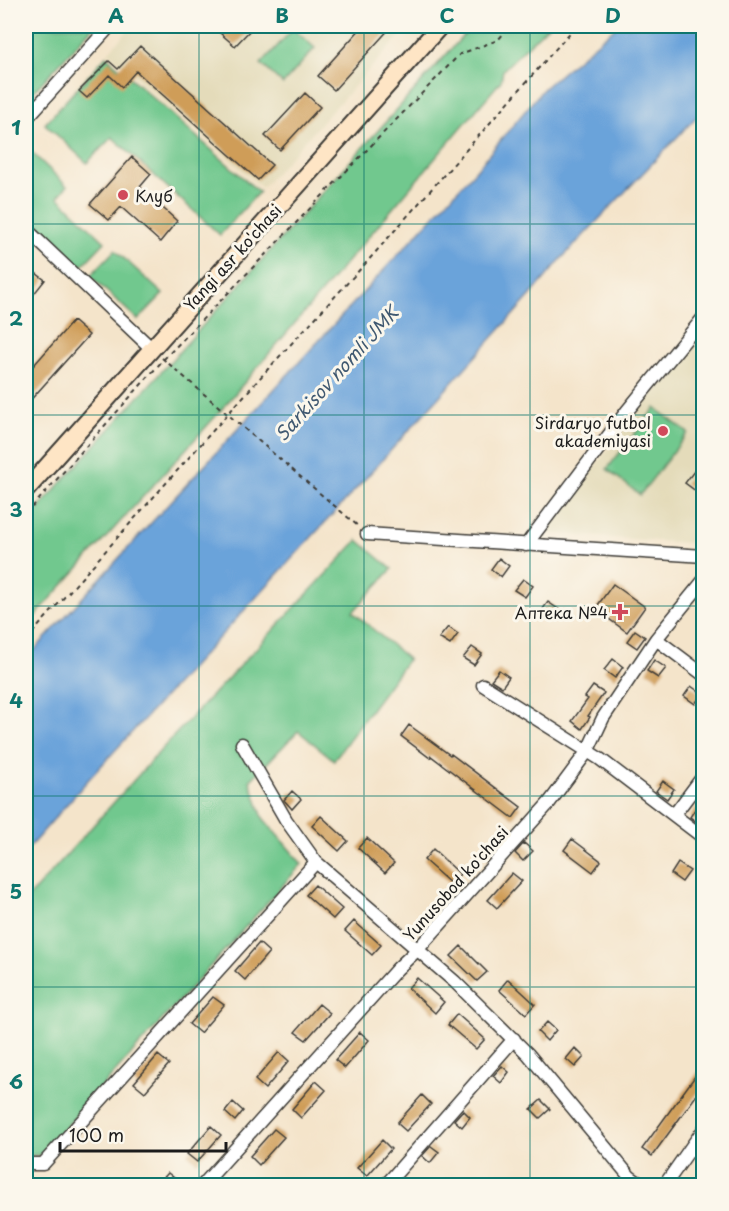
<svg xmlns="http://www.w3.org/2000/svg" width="729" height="1211" viewBox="0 0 729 1211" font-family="'Playpen Sans',sans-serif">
<rect width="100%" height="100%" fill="#fbf7ec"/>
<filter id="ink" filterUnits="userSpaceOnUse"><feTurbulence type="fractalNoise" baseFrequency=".0167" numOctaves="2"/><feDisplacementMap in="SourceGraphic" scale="12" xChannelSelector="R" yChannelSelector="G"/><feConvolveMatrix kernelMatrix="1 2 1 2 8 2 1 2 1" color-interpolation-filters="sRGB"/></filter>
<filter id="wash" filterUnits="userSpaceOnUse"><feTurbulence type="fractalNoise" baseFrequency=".008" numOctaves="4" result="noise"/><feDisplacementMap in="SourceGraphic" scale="24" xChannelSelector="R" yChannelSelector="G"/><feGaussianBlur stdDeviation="1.35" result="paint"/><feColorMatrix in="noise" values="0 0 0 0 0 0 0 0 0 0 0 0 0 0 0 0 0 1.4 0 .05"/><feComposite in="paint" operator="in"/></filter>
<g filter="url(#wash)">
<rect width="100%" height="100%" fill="#f4e4ca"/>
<path fill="#e4dbba" d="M132,26H409L262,188L108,52Z
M703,329V544L542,533Z"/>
<path fill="#71c88e" stroke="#467255" stroke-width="1.5" d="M26,26H94L26,100Z
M472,26H548L503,70L501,81L216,416L26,626V522Z
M293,29L315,48L283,84L261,64Z
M106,56L259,192L220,235L112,137L87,163L45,124Z
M26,147L67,186L58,197L105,242L81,267L26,217Z
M115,250L163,294L138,320L90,276Z
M655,408L688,433L640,495L607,469Z
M358,540L392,569L353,612L408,659L334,760L298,731L250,781L263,818L302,864L41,1155L26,1156V900L170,740Z"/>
<path fill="#6ba3da" stroke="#44607b" stroke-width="1.5" d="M617,26H703V110L562,258L531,295L356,489L88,780L26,851V659L476,170L544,88Z"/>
<g id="blocks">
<path fill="#cf9d59" d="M212,26H254L235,46Z
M363,26H392L334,90L318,76Z
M140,46L272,165L258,180L136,71L122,87L109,75L87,98L79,91L109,61L118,69Z
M305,93L320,107L280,150L265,136Z
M132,157L151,174L140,187L177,221L160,242L121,207L109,220L90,204Z
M33,271L45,280L33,295L26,289V280Z
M73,321L89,335L26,405V374Z
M704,458V497L685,483Z
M499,558L509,566L501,577L491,569Z
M523,579L533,586L525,597L514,590Z
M613,584L645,607L627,632L595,609Z
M548,602L558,609L550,620L540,613Z
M448,627L458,634L450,645L439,638Z
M635,630L645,637L637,648L627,641Z
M472,647L482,654L474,665L463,658Z
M613,659L623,667L615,678L604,670Z
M654,660L666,668L658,678L647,671Z
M499,670L509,677L502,687L491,680Z
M593,686L604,693L588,716L590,717L582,729L572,721L588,699L585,697Z
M691,686L702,694L695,704L684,696Z
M409,725L450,755L451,754L521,807L513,818L431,756L430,758L401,736Z
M663,781L674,789L667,799L656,791Z
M292,791L301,799L292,809L284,800Z
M697,806L704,811V827L690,817Z
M321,816L348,841L339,851L312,826Z
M367,838L394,863L385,873L358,848Z
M572,839L601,861L593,872L564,850Z
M524,843L533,851L523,861L515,853Z
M433,849L460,874L451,884L424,860Z
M678,863L690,871L682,882L671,874Z
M512,873L522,881L497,908L488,900Z
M315,885L342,909L333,919L306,895Z
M354,921L381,945L372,955L345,931Z
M259,943L269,952L245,980L235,971Z
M461,946L487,972L477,981L451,956Z
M417,978L444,1002L435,1013L408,988Z
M508,979L535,1004L526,1014L499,990Z
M213,997L224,1005L200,1033L189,1024Z
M319,1004L330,1013L306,1040L295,1032Z
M457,1014L485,1039L476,1049L448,1025Z
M547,1022L556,1030L547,1041L538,1032Z
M360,1032L369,1040L345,1068L335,1060Z
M575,1048L584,1057L575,1067L566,1059Z
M279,1052L289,1061L265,1089L255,1080Z
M158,1055L169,1064L145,1092L134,1083Z
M704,1064V1085L652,1156L642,1149Z
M502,1066L509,1072L501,1083L493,1076Z
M316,1081L326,1090L301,1118L292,1109Z
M422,1095L431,1104L406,1131L397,1123Z
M541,1100L550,1109L540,1118L531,1109Z
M233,1102L243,1111L235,1121L225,1112Z
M463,1110L470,1117L462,1127L454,1120Z
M211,1126L221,1135L197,1162L187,1154Z
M274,1129L284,1137L259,1165L250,1156Z
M382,1140L391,1149L367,1176L357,1168Z
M431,1146L439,1152L430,1163L422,1156Z
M168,1173L183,1185H157Z"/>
</g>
</g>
<g filter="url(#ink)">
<use href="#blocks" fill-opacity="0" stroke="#3c3a36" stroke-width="1.5"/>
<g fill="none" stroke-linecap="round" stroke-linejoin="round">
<defs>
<path id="street" d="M26,119L110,26
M26,229L151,348
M367,534L704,556
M526,545L627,411L704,317
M656,639L704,675
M483,685L600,759L704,838
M242,744L286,820L316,862L455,982L528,1054L630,1177L643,1186
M674,815L704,775
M26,1164H43L316,862
M202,1186L397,969L418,949L549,803L587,752L603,718L656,639L704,580
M385,1186L514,1039
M664,1186L704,1129"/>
<path id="secondary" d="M26,490L440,26"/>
</defs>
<use href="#street" stroke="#3c3a36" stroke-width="15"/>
<use href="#secondary" stroke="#3c3a36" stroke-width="20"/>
<path stroke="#3c3a36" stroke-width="2" stroke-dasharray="4.5 4.5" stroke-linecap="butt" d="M162,358L358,526
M26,514L164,359L460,54L498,40L510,26
M26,640L268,369L365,264L576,26"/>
<use href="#street" stroke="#fff" stroke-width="12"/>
<use href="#secondary" stroke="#fee5c5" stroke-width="16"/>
</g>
</g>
<path fill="none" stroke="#0f766e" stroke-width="1.5" stroke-opacity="0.55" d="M199,26V1186M364,26V1186M530,26V1186M26,224H704M26,415H704M26,606H704M26,796H704M26,987H704"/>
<g fill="#d1495b" stroke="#fbf7ec" stroke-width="2">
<circle cx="123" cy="195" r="6"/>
<circle cx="663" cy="431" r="6"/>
<path d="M617 603h6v6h6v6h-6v6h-6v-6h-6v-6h6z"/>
</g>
<g text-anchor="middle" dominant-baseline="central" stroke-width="6" stroke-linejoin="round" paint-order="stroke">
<g font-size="16" fill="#1c1c1c" stroke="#fbf7ec" text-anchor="end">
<text x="135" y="195" text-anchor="start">Клуб</text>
<text x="651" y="422">Sirdaryo futbol<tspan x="651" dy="18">akademiyasi</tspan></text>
<text x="608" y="612">Аптека №4</text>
</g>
<g font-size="16" fill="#1c1c1c" stroke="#fbf7ec">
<text transform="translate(232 257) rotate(-48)">Yangi asr ko'chasi</text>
<text transform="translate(455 883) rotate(-48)">Yunusobod ko'chasi</text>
</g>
<g font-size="18" font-style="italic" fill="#405971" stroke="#fbf7ec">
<text transform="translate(336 373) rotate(-48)">Sarkisov nomli JMK</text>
</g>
</g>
<rect width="729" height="1211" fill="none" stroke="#fbf7ec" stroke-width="66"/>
<path d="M60 1142v9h166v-9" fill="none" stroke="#1c1c1c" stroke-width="3"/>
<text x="69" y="1142" font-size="18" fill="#1c1c1c" stroke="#fbf7ec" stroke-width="4.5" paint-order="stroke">100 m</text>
<rect x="33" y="33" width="663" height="1145" fill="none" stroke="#0f766e" stroke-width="2"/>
<g font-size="20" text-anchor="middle" font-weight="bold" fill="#0f766e">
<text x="116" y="23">A</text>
<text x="282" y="23">B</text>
<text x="447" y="23">C</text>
<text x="613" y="23">D</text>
<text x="16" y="135">1</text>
<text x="16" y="326">2</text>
<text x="16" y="517">3</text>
<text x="16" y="708">4</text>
<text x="16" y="899">5</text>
<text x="16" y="1089">6</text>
</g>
</svg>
